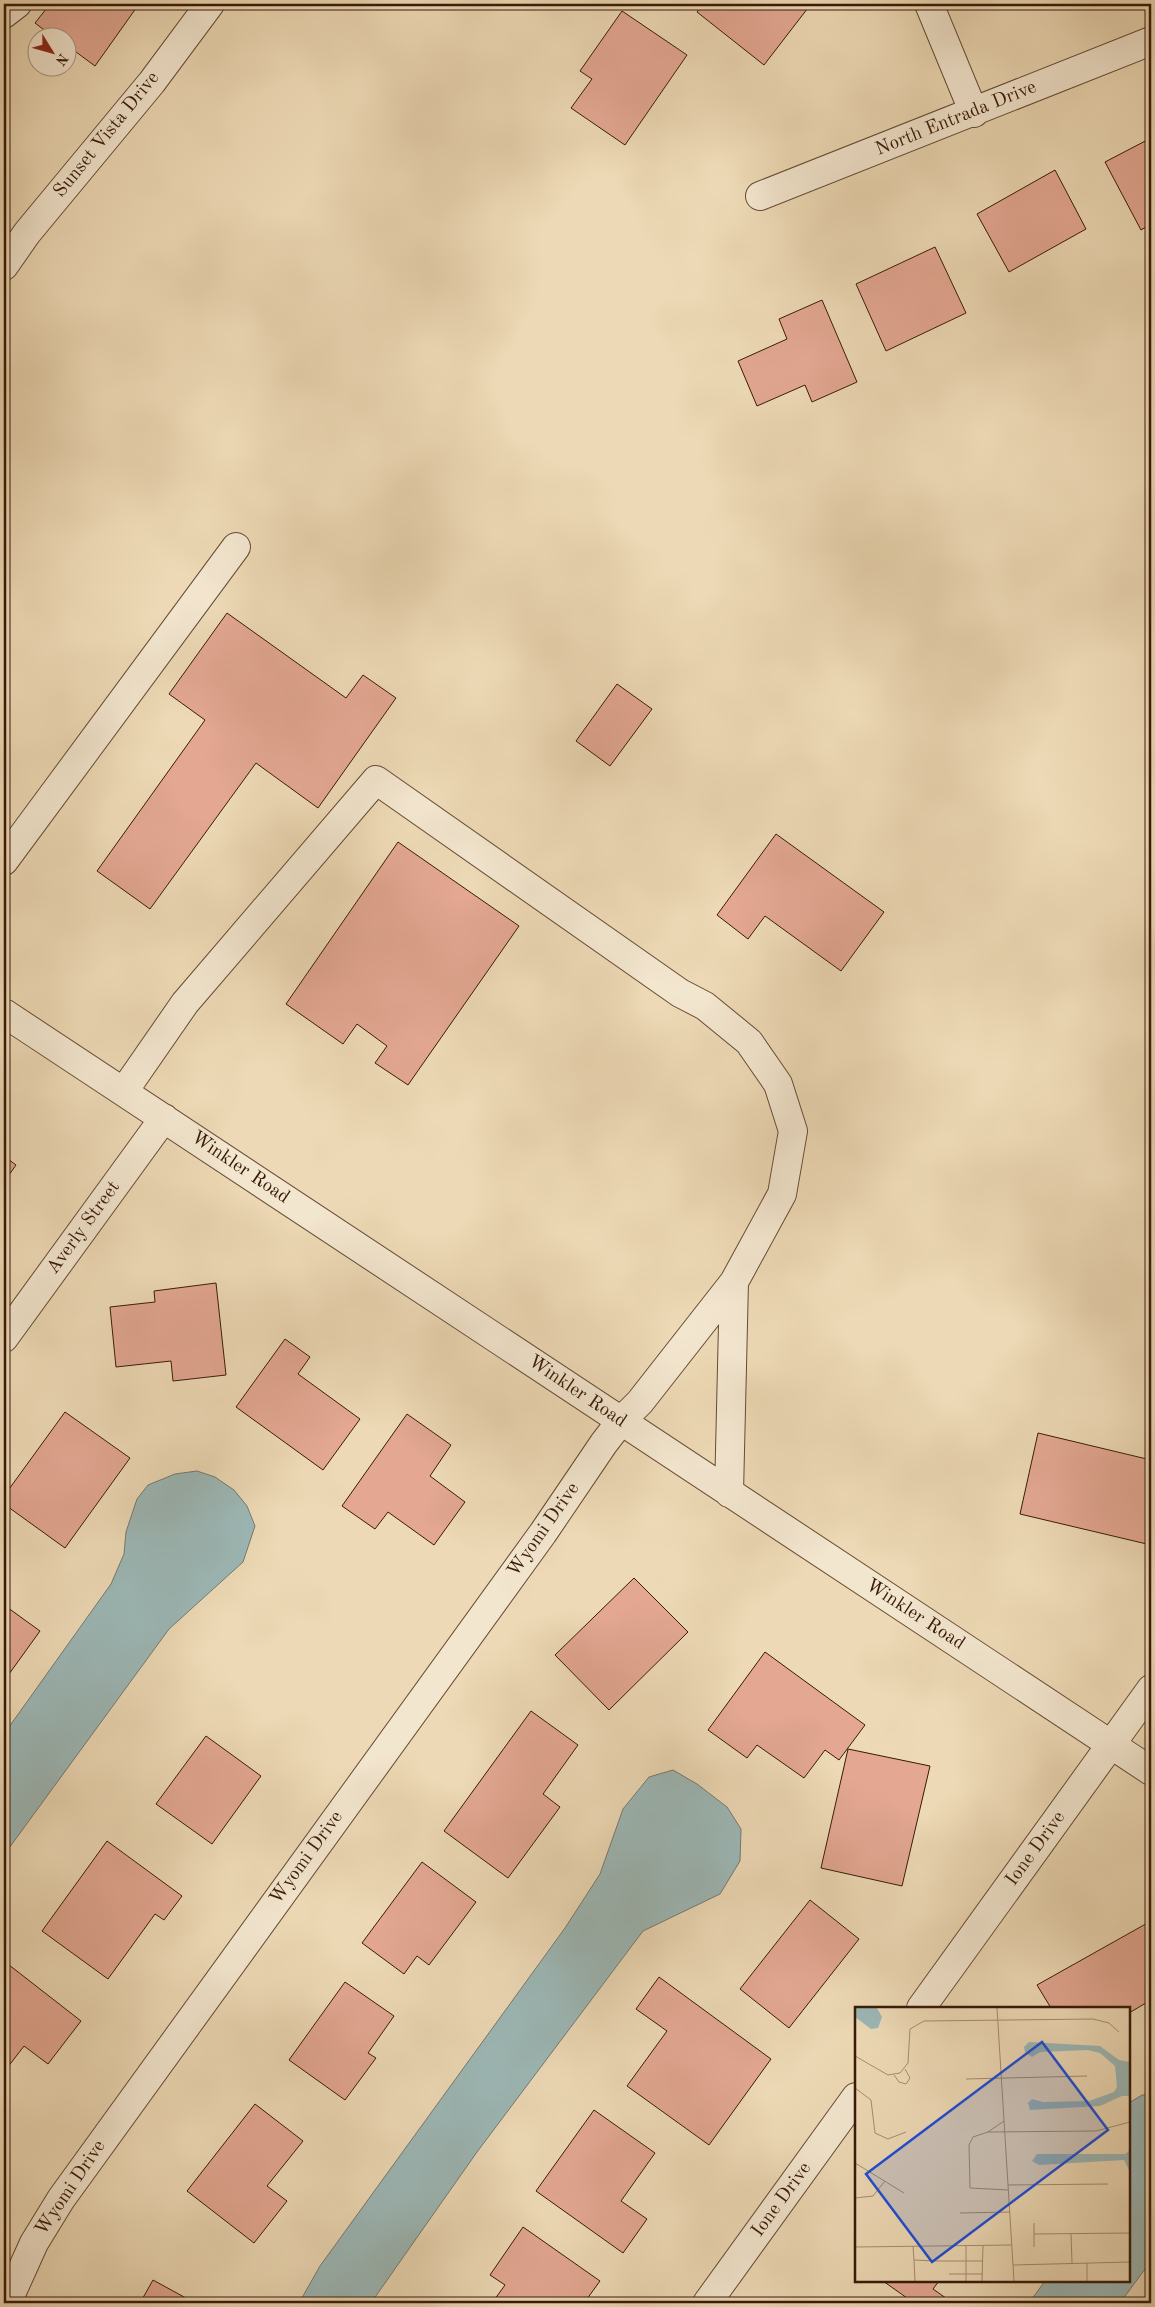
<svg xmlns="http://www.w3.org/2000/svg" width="1155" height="2307" viewBox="0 0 1155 2307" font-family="'Old Standard TT',serif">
<rect width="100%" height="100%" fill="#edd9b5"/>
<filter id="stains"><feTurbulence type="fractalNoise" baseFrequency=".004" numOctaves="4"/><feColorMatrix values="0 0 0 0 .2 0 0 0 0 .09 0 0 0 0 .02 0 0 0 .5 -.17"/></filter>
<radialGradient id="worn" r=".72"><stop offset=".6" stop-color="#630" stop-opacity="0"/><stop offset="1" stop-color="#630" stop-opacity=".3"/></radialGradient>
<path fill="#9cb8b7" stroke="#747971" d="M197,1471L215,1477L234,1490L247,1506L255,1526L243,1562L169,1629L4,1855V1734L111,1584L124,1554L126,1532L137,1499L148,1485L175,1474Z
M673,1770L697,1784L727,1807L741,1829L740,1861L720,1894L643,1931L477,2152L371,2303H299L320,2266L565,1928L600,1874L623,1809L649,1777Z
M1142,2095H1151V2261L1120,2303H1029L1045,2281H1129V2103Z"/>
<path fill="#e3a792" stroke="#381a08" d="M50,4H139L95,66L68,46V38H55L35,23Z
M703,4H811L764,65L697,12Z
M622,11L687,55L625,145L571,108L592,79L580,71Z
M1151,138V224L1141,230L1105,162Z
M1055,170L1086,229L1009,272L977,214Z
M935,247L966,313L886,351L856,284Z
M822,300L857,382L812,402L805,385L757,406L738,361L787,339L779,319Z
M227,613L346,698L363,675L396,698L318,808L256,763L150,909L97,871L205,720L169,694Z
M617,684L652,709L610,766L576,741Z
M776,834L884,912L841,971L765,916L748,939L717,915Z
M398,842L519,926L408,1085L375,1063L387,1046L357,1024L343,1044L286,1004Z
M4,1156L16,1165L4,1182Z
M216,1283L226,1375L173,1381L171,1361L116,1367L110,1307L155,1302L154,1291Z
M285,1339L310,1357L298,1374L360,1419L323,1470L236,1407Z
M65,1412L130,1458L65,1548L4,1504V1496Z
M407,1414L451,1445L430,1476L465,1502L434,1545L388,1512L375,1529L342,1506Z
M1038,1433L1151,1460V1545L1020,1514Z
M634,1578L688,1632L609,1710L555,1655Z
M4,1605L40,1631L4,1681Z
M765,1652L865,1725L839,1760L825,1750L804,1778L757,1745L747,1758L708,1730Z
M531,1711L578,1745L543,1794L560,1807L508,1878L444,1831Z
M206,1736L261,1776L212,1844L156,1804Z
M848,1749L930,1766L902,1886L821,1868Z
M107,1841L182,1896L164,1920L155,1914L108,1979L42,1931Z
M422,1862L476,1902L429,1965L417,1956L404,1974L362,1943Z
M810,1900L859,1939L789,2028L740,1989Z
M1151,1921V2000L1129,2013V2008H1051L1037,1985Z
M4,1961L81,2021L48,2064L24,2046L4,2072Z
M659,1977L771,2059L709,2145L627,2086L667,2031L636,2009Z
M345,1982L394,2016L368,2053L376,2058L345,2100L289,2060Z
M255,2104L303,2141L267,2186L287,2201L254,2243L187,2191Z
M594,2110L655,2153L621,2201L647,2219L623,2253L536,2191Z
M523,2227L600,2281L584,2303H492L505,2285L490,2275Z
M153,2280L195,2303H140Z
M883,2281H939L933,2289L953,2303H914Z"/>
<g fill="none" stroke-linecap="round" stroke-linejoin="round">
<defs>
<path id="minor" d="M929,4L974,113
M4,14L17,4
M760,196L1151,41
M4,266L27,233L152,82L210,4
M4,861L236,547
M4,1013L1151,1771
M4,1338L164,1118
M729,1493L734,1282
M921,2008L1151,1689
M7,2303L34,2243L61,2199L543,1533L604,1443L621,1421L640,1402L734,1282L782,1194L793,1131L778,1084L749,1042L705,1006L680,993L376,780L185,1003L124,1091
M707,2303L856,2097"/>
</defs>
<use href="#minor" stroke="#654a33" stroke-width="30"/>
<use href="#minor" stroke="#f3e6cf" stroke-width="28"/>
</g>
<g text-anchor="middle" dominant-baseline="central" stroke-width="4" stroke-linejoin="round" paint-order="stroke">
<g font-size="19" fill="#381a08" stroke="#f3e6cf">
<text transform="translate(956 119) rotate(-22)">North Entrada Drive</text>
<text transform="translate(107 135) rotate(-51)">Sunset Vista Drive</text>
<text transform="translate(240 1168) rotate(34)">Winkler Road</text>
<text transform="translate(84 1228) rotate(-54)">Averly Street</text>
<text transform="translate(577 1392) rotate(34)">Winkler Road</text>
<text transform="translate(544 1530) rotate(-55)">Wyomi Drive</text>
<text transform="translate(915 1615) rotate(33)">Winkler Road</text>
<text transform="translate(1036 1849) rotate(-54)">Ione Drive</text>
<text transform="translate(307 1858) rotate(-54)">Wyomi Drive</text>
<text transform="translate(71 2188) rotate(-56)">Wyomi Drive</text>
<text transform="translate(782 2200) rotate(-54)">Ione Drive</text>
</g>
</g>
<g transform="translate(855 2007)">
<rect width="275" height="275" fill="#edd9b5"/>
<path d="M0,1H22L27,10L23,21L16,22L0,10ZM174,35L245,39L264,53L275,55V89H267L245,99L175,103L173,96L177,92L188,95L234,94L259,85L262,80L260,59L245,46L233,43L185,45L177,50L170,45L169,40ZM275,143V165L269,153L184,158L177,154L182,147H270Z" fill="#9cb8b7"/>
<path fill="none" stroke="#a58d70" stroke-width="1" d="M142,1L159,274M0,49L33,68L45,66L53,56L55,22L69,14L238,12L254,16L264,25M39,68L44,75L51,77L55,71L50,62M111,72L232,69M0,81L16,93L20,126L33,132L51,125M133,125L149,114M0,156L49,186M153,178L253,177M153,183L115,181L114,138L118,130L133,125L241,124L275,115M0,191L18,189L30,174M105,206L155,205M179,216V240M179,227L275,226M216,227L217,256M58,239L59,253L80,254H111V239M0,240L157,238M59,253L60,274M232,256V274M158,258L275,255M94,267H128M111,274V254H128M127,274L128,239"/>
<path fill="#1d4ed8" fill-opacity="0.15" stroke="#1d4ed8" stroke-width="2.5" d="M187,35L253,123L77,255L11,167Z"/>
<rect width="275" height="275" fill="none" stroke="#381a08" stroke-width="2.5"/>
</g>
<rect width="1155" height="2307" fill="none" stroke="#edd9b5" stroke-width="20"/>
<rect x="5" y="5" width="1145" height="2297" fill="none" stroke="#381a08" stroke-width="2.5"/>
<rect x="10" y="10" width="1135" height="2287" fill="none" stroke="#381a08"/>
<g transform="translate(52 52) rotate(127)"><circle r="24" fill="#f3e6cf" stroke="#a8947f"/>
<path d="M0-4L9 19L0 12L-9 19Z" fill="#8f2418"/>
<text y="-8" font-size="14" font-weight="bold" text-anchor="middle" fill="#381a08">N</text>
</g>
<rect width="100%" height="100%" filter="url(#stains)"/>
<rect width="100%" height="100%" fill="url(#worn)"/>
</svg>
